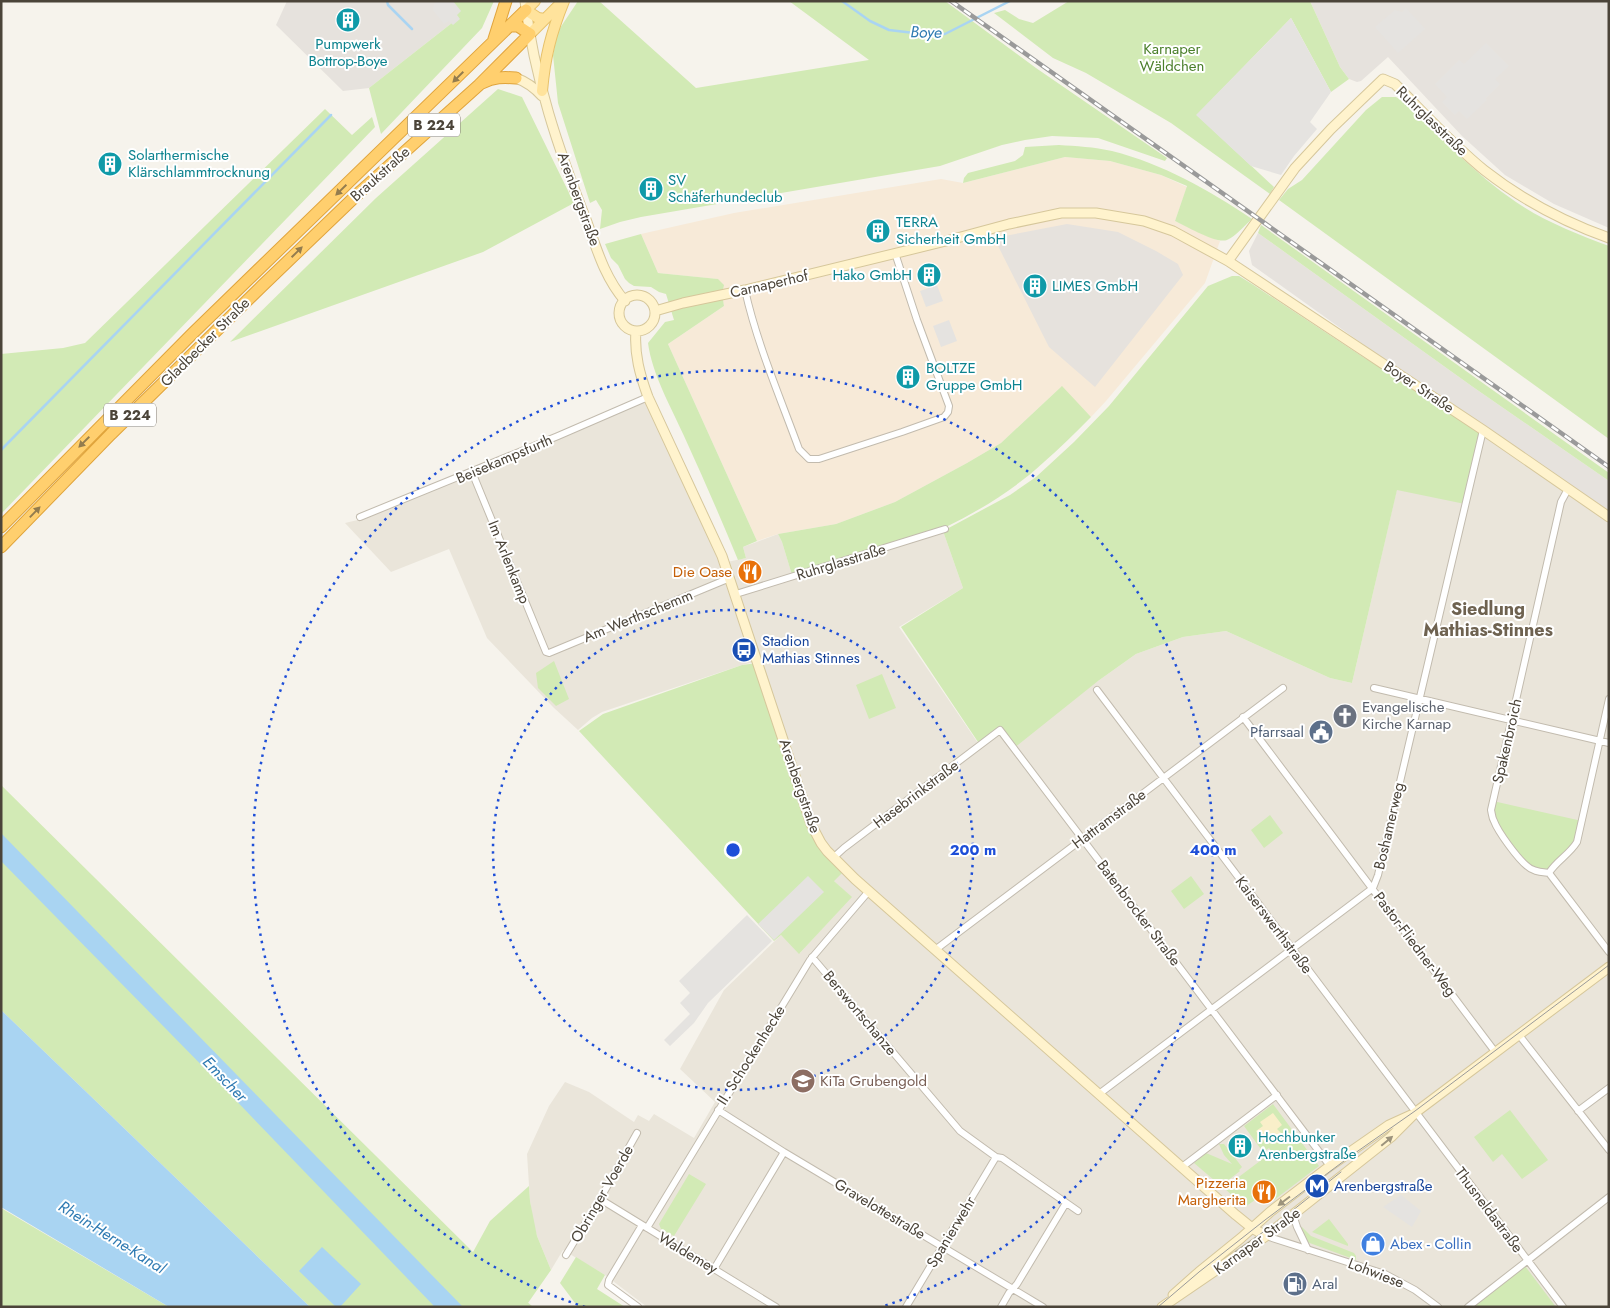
<svg xmlns="http://www.w3.org/2000/svg" width="1610" height="1308" viewBox="0 0 1610 1308" font-family="Jost,sans-serif">
<rect width="100%" height="100%" fill="#f6f3ec"/>
<path fill="#eae5da" d="M646,397L727,562L746,558L743,547L778,534L782,542L793,578L943,531L963,588L899,627L980,746L1000,731L1098,681L1136,654L1183,637L1226,631L1330,678L1352,683L1397,489L1483,430L1609,517V1307H647L605,1275L563,1250L551,1270L537,1236L533,1221L530,1201L527,1154L549,1106L565,1082L589,1092L634,1122L638,1115L649,1121L654,1114L694,1138L715,1102L680,1069L724,990L781,935L800,953L851,897L834,881L758,661L742,665L602,712L592,718L578,730L553,707L487,638L449,549L391,572L345,523L362,519Z"/>
<path fill="#f7ead8" d="M1065,157L1110,161L1161,175L1187,187L1175,221L1205,235L1220,241L1205,283L1106,401L1091,417L1061,387L1001,443L967,463L895,502L836,524L778,534L757,541L668,344L724,306L718,279L658,273L641,234L734,213L941,179L963,183Z"/>
<path fill="#e6e2dd" d="M287,1H453L457,19L369,88L343,91L276,25Z
M1310,1H1609V228L1554,204L1505,175L1462,136L1388,57L1361,81L1357,82L1349,79L1340,67Z
M1067,224L1118,232L1156,251L1178,264L1183,275L1095,387L1049,347L994,238Z
M1258,233L1473,387L1609,481V517L1483,430L1252,265L1249,251Z"/>
<path fill="#d2eab5" d="M453,1H494L482,28L381,134L369,88L457,19Z
M578,1H599L696,88L869,60L789,1H945L1036,68L1167,158L1165,161L1098,138L1052,136L1025,140L1002,145L940,166L641,217L620,222L600,229L602,210L596,200L590,203L558,103L553,55L558,31Z
M1069,1H1310L1340,67L1349,79L1331,92L1291,18L1197,115L1274,187L1270,194L1171,123L1086,73L1053,58L994,13L1005,10L1019,19L1033,23Z
M498,89L522,97L574,203L483,252L230,342L376,198Z
M1382,97H1396L1406,103C1441,138 1475,174 1516,202C1544,221 1577,234 1609,246V439L1279,200L1288,189L1302,180L1366,110Z
M325,109L352,135L372,117L375,127L1,514V354L63,348L85,343Z
M1059,145C1076,146 1094,147 1112,151C1163,164 1209,190 1252,219C1245,225 1236,236 1227,240C1216,244 1186,226 1175,221L1187,186L1161,175L1110,161L1065,157L963,183L964,178L968,173L1015,161L1023,155L1025,147Z
M1261,225L1609,473V481L1473,387L1258,233Z
M641,234L658,273L718,279L724,285L722,294L724,306L668,344L757,541L743,547L746,558L738,560C721,519 703,477 684,436C671,407 652,374 648,343L665,322L674,320L666,294L659,292L651,287L634,286L629,283L625,279L618,265L611,258L605,244Z
M1232,276H1239L1252,284L1363,357L1483,430L1465,504L1397,490L1352,683L1330,678L1226,631L1183,637L1136,654L1098,681L1014,748L1001,729L980,745L901,627L963,588L943,531L1010,495L1036,477L1074,442L1109,406L1208,286Z
M1062,386L1091,417C1076,432 1060,448 1044,462C1015,489 979,511 944,528L792,575L782,542L778,534L836,524L895,502L967,463L1001,443Z
M554,661L569,699L556,706L538,688L536,673Z
M757,663L811,824L845,870L834,881L852,897L799,954L781,935L774,941L579,731L603,714L742,665Z
M882,674L896,708L869,719L856,685Z
M1,785L473,1252L490,1221L529,1186L530,1201L537,1236L551,1270L528,1303L524,1299L533,1307H310L1,1010Z
M1493,801L1582,821L1577,842L1549,873L1528,867L1493,820Z
M1270,815L1283,833L1264,848L1251,830Z
M1191,876L1204,894L1184,909L1171,891Z
M1273,1104L1319,1166L1274,1200L1268,1194L1274,1189L1268,1181L1251,1194L1255,1200L1245,1207L1224,1188L1272,1152L1269,1148L1263,1152L1244,1126Z
M1510,1110L1548,1160L1522,1179L1502,1154L1493,1162L1474,1137Z
M1219,1144H1224L1242,1167L1239,1170L1240,1171L1221,1186L1194,1163L1206,1153L1232,1164L1224,1155Z
M689,1174L706,1184L674,1236L661,1229L659,1224Z
M1,1208L169,1307H1Z
M1329,1219L1348,1244V1246L1312,1232Z
M1302,1227L1311,1236L1354,1253L1356,1256V1260L1307,1242L1300,1228Z
M576,1257L605,1275L597,1289L625,1307H578L560,1283Z
M1525,1266L1556,1307H1473Z"/>
<path fill="#f9efc9" d="M1273,1113L1282,1125L1277,1129L1281,1133L1266,1144L1256,1131L1263,1126L1260,1122Z"/>
<path fill="#e5e3e0" d="M438,1H453L461,11L457,15L460,19L453,25L449,21L444,24L433,10L434,4Z
M1406,8L1425,29L1398,53L1375,27L1395,10L1402,12Z
M1291,18L1331,92L1310,122L1317,129L1294,156L1281,175L1251,166L1196,115Z
M1486,43L1509,66L1495,79L1500,84L1486,98L1487,100L1467,119L1459,111L1455,115L1442,102L1447,97L1435,84L1459,60L1464,64Z
M937,285L943,301L926,307L920,291Z
M949,320L957,341L941,347L933,326Z
M808,876L824,892L774,940L758,924Z
M747,915L772,941L708,1003L694,1023L670,1046L664,1040L690,1014L680,1003L690,993L679,981Z
M1401,1195L1421,1211L1412,1227L1383,1207Z"/>
<path fill="#a9d4f2" d="M1,833L463,1307H434L433,1305L224,1088L1,861Z
M1,1010L310,1307H169L1,1207Z
M322,1247L361,1284L340,1307H336L299,1271Z"/>
<g fill="none" stroke-linecap="round" stroke-linejoin="round">
<path stroke="#a9d4f2" stroke-width="2.5" d="M387,1L388,5L412,29
M842,1L870,21L889,30L931,35L945,34L1010,1
M1,450L331,115"/>
<defs>
<path id="street" d="M745,290C757,344 780,397 799,449L809,459H819L902,432L944,417L948,412L949,406L917,320L895,253
M472,472L546,652L549,653L730,578
M1568,489L1561,502L1491,810C1492,814 1492,818 1494,821C1498,832 1518,859 1527,866C1533,872 1542,872 1549,873L1609,952
M360,517L558,436L648,397
M736,594L945,529
M1374,688L1609,743
M1097,690L1563,1307
M1243,717L1496,1053
M833,858L844,848L1000,730L1330,1166
M1549,873C1556,861 1569,855 1577,842L1609,699
M935,950L1283,688
M812,957L960,1131L996,1157L1002,1158L1078,1211
M1519,1035L1609,1150
M1099,1094L1373,888L1378,875L1483,430
M718,1110L784,1152L1043,1307
M1578,1111L1609,1088
M1182,1167L1277,1095
M600,1199L776,1307
M1293,1215L1297,1227L1308,1250
M647,1228L810,960L869,891
M1266,1236L1385,1274L1415,1290L1438,1307
M566,1255L600,1199L637,1133
M714,1269L784,1152
M638,1307L608,1285L609,1280L642,1225
M906,1307L996,1157
M1001,1307L1009,1293L1017,1284L1066,1203
M1468,1307L1609,1197"/>
<path id="secondary" d="M525,1C534,78 559,151 587,222C597,250 605,278 625,301
M516,78C527,82 534,87 542,96
M1228,261L1295,168L1331,129L1383,79L1395,84C1424,113 1452,144 1484,170C1521,199 1564,222 1609,238
M619 313a18 18 0 1 1 36 0a18 18 0 1 1-36 0Z
M655,311L683,303L745,290L946,241L1009,224L1061,213H1096L1144,221L1173,231L1228,261L1483,430L1609,517
M636,331C634,354 640,375 648,397L722,556L811,824L821,843L827,851L855,879L1236,1215L1252,1228L1266,1236
M1173,1295L1199,1272L1241,1238L1270,1212L1330,1166L1389,1125L1411,1115
M1162,1307L1266,1236L1391,1137L1416,1112L1609,967"/>
<path id="primary" d="M535,1L526,10L538,18L545,19
M530,34L561,3
M542,91C545,57 551,33 564,1"/>
<path id="highway" d="M494,39L506,1
M482,83C494,77 503,77 516,78
M1,527L193,333L526,10
M1,547L111,434L262,286L361,191L479,85L530,34L518,26H510"/>
</defs>
<use href="#street" stroke="#c2bbae" stroke-width="8"/>
<use href="#secondary" stroke="#d6c79b" stroke-width="11"/>
<use href="#primary" stroke="#e6c16a" stroke-width="12"/>
<use href="#highway" stroke="#e0a43c" stroke-width="13"/>
<use href="#street" stroke="#fff" stroke-width="6"/>
<use href="#secondary" stroke="#fff3cd" stroke-width="9"/>
<use href="#primary" stroke="#ffe39c" stroke-width="10"/>
<use href="#highway" stroke="#ffcf6e" stroke-width="11"/>
<path stroke="#9a9a9a" stroke-width="1" d="M1235,1252L1283,1218L1341,1172
M1158,1307L1199,1272L1265,1220L1348,1158L1415,1111L1609,965"/>
<defs>
<path id="rail" d="M951,1L1609,467"/>
</defs>
<use href="#rail" stroke="#9a9a9a" stroke-width="4.5"/>
<use href="#rail" stroke="#fff" stroke-width="2.5" stroke-dasharray="8" stroke-linecap="butt"/>
</g>
<defs><path id="oneway-solid" d="M-6-.8H1V-3.2L6.5 0L1 3.2V.8H-6Z" transform="scale(1.25)"/></defs>
<g fill="#937c4e">
<use href="#oneway-solid" transform="translate(458 77) rotate(135)"/>
<use href="#oneway-solid" transform="translate(341 190) rotate(136)"/>
<use href="#oneway-solid" transform="translate(297 252) rotate(-44)"/>
<use href="#oneway-solid" transform="translate(84 442) rotate(135)"/>
<use href="#oneway-solid" transform="translate(35 512) rotate(-46)"/>
</g>
<g fill="#9c937c">
<use href="#oneway-solid" transform="translate(1387 1141) rotate(-40)"/>
<use href="#oneway-solid" transform="translate(1284 1201) rotate(143)"/>
</g>
<g fill="none" stroke="#1d4ed8" stroke-width="2.5" stroke-dasharray="2.5 5">
<circle cx="733" cy="850" r="240"/>
<path d="M585 1307A480 480 0 1 1 881 1307"/>
</g>
<defs>
<symbol id="building-disc" viewBox="-11 -11 22 22"><circle r="9.5" fill="#0f9aa8" stroke="#fff"/><path d="M-4-6H4V6H1V3H-1V6H-4ZM-2.5-4.3h1.7v1.8h-1.7ZM.8-4.3h1.7v1.8H.8ZM-2.5-1h1.7V.8h-1.7ZM.8-1h1.7V.8H.8Z" fill="#fff"/></symbol>
<symbol id="restaurant-disc" viewBox="-11 -11 22 22"><circle r="9.5" fill="#e8710a" stroke="#fff"/><path d="M-5-6h1v4h1v-4h1v4h1v-4h1v5L-1.5 .5V6h-2V.5L-5-1ZM5-6V6H3V1.5H1.5Q1.5-4 5-6Z" fill="#fff"/></symbol>
<symbol id="bus-disc" viewBox="-11 -11 22 22"><circle r="9.5" fill="#1a4fb4" stroke="#fff"/><path d="M-5-6H5V4H4V6H2V4H-2V6H-4V4H-5ZM-3.5-4V0h7V-4ZM-3.5 1.2v1.5H-2V1.2ZM2 1.2v1.5H3.5V1.2Z" fill="#fff"/></symbol>
<symbol id="church-disc" viewBox="-11 -11 22 22"><circle r="9.5" fill="#6b7280" stroke="#fff"/><path d="M-1.2-6h2.4v3.5h3.3v2.4h-3.3V6h-2.4V-.1h-3.3v-2.4h3.3Z" fill="#fff"/></symbol>
<symbol id="civic-disc" viewBox="-11 -11 22 22"><circle r="9.5" fill="#5c6f8a" stroke="#fff"/><path d="M-.6-6.5H3V-4.5H.6V-3L4-1V1h2V6H-6V1h2V-1L-.6-3ZM-1.2 2.5V6h2.4V2.5Z" fill="#fff"/></symbol>
<symbol id="school-disc" viewBox="-11 -11 22 22"><circle r="9.5" fill="#8d6e63" stroke="#fff"/><path d="M0-5L7-2L0 1L-7-2ZM-4 1L0 2.5L4 1V4Q0 6-4 4Z" fill="#fff"/></symbol>
<symbol id="metro-disc" viewBox="-11 -11 22 22"><circle r="9.5" fill="#1a4fb4" stroke="#fff"/><path d="M-5.5 5V-5H-3L0 0L3-5H5.5V5H3V-.5L0 4L-3-.5V5Z" fill="#fff"/></symbol>
<symbol id="shop-disc" viewBox="-11 -11 22 22"><circle r="9.5" fill="#3f7fe0" stroke="#fff"/><path d="M-5-2.5h2.3a2.7 3.5 0 0 1 5.4 0H5L5.5 6h-11ZM-1.5-2.5h3a1.5 2.3 0 0 0-3 0Z" fill="#fff"/></symbol>
<symbol id="fuel-disc" viewBox="-11 -11 22 22"><circle r="9.5" fill="#5c6f8a" stroke="#fff"/><path d="M-5.5-6h7V0h2V4h1.3V-2.5L3-4.5l.8-.8L6-3V5H2.5V1h-1V6h-7ZM-4.2-4.7v3.2H.2V-4.7Z" fill="#fff"/></symbol>
</defs>
<g fill-rule="evenodd">
<use href="#building-disc" x="334" y="6" width="28" height="28"/>
<use href="#building-disc" x="96" y="150" width="28" height="28"/>
<use href="#building-disc" x="637" y="175" width="28" height="28"/>
<use href="#building-disc" x="864" y="217" width="28" height="28"/>
<use href="#building-disc" x="915" y="261" width="28" height="28"/>
<use href="#building-disc" x="1021" y="272" width="28" height="28"/>
<use href="#building-disc" x="894" y="363" width="28" height="28"/>
<use href="#restaurant-disc" x="736" y="558" width="28" height="28"/>
<use href="#bus-disc" x="730" y="636" width="28" height="28"/>
<use href="#church-disc" x="1331" y="702" width="28" height="28"/>
<use href="#civic-disc" x="1307" y="718" width="28" height="28"/>
<use href="#school-disc" x="789" y="1067" width="28" height="28"/>
<use href="#building-disc" x="1226" y="1132" width="28" height="28"/>
<use href="#metro-disc" x="1303" y="1172" width="28" height="28"/>
<use href="#restaurant-disc" x="1250" y="1178" width="28" height="28"/>
<use href="#shop-disc" x="1359" y="1230" width="28" height="28"/>
<use href="#fuel-disc" x="1281" y="1270" width="28" height="28"/>
</g>
<g text-anchor="middle" dominant-baseline="central" stroke-width="4" stroke-linejoin="round" paint-order="stroke">
<g fill="#fff" stroke="#817c74" stroke-width="1">
<rect x="408" y="113.5" width="52" height="23" rx="4"/>
<rect x="104" y="403.5" width="52" height="23" rx="4"/>
</g>
<g font-size="14" font-weight="bold" fill="#4b4439">
<text x="434" y="125">B 224</text>
<text x="130" y="415">B 224</text>
</g>
<g font-size="15" fill="#0d838f" stroke="#fff" text-anchor="start">
<text x="348" y="44" text-anchor="middle">Pumpwerk<tspan x="348" dy="17">Bottrop-Boye</tspan></text>
<text x="128" y="155">Solarthermische<tspan x="128" dy="17">Klärschlammtrocknung</tspan></text>
<text x="668" y="180">SV<tspan x="668" dy="17">Schäferhundeclub</tspan></text>
<text x="896" y="222">TERRA<tspan x="896" dy="17">Sicherheit GmbH</tspan></text>
<text x="912" y="275" text-anchor="end">Hako GmbH</text>
<text x="1052" y="286">LIMES GmbH</text>
<text x="926" y="368">BOLTZE<tspan x="926" dy="17">Gruppe GmbH</tspan></text>
<text x="1258" y="1137">Hochbunker<tspan x="1258" dy="17">Arenbergstraße</tspan></text>
</g>
<g font-size="15" fill="#4a7f2a" stroke="#fff">
<text x="1172" y="49">Karnaper<tspan x="1172" dy="17">Wäldchen</tspan></text>
</g>
<g font-size="15" fill="#4b4439" stroke="#fff">
<text transform="translate(1432 121) rotate(44)">Ruhrglasstraße</text>
<text transform="translate(380 174) rotate(-42)">Braukstraße</text>
<text transform="translate(579 199) rotate(70)">Arenbergstraße</text>
<text transform="translate(769 284) rotate(-13)">Carnaperhof</text>
<text transform="translate(205 342) rotate(-45)">Gladbecker Straße</text>
<text transform="translate(1419 387) rotate(34)">Boyer Straße</text>
<text transform="translate(504 459) rotate(-23)">Beisekampsfurth</text>
<text transform="translate(509 562) rotate(68)">Im Arlenkamp</text>
<text transform="translate(841 562) rotate(-17)">Ruhrglasstraße</text>
<text transform="translate(638 616) rotate(-22)">Am Werthschemm</text>
<text transform="translate(1507 741) rotate(-77)">Spakenbroich</text>
<text transform="translate(800 786) rotate(71)">Arenbergstraße</text>
<text transform="translate(916 794) rotate(-37)">Hasebrinkstraße</text>
<text transform="translate(1109 819) rotate(-37)">Hattramstraße</text>
<text transform="translate(1389 826) rotate(-77)">Boshamerweg</text>
<text transform="translate(1139 913) rotate(53)">Batenbrocker Straße</text>
<text transform="translate(1274 925) rotate(53)">Kaiserswerthstraße</text>
<text transform="translate(1415 944) rotate(53)">Pastor-Fliedner-Weg</text>
<text transform="translate(860 1013) rotate(50)">Berswortschanze</text>
<text transform="translate(751 1055) rotate(-58)">II. Schockenhecke</text>
<text transform="translate(602 1194) rotate(-60)">Obringer Voerde</text>
<text transform="translate(880 1209) rotate(31)">Gravelottestraße</text>
<text transform="translate(1489 1210) rotate(53)">Thusneldastraße</text>
<text transform="translate(951 1232) rotate(-59)">Spanierwehr</text>
<text transform="translate(1257 1241) rotate(-36)">Karnaper Straße</text>
<text transform="translate(688 1253) rotate(31)">Waldemey</text>
<text transform="translate(1376 1273) rotate(21)">Lohwiese</text>
</g>
<g font-size="15" fill="#c56008" stroke="#fff" text-anchor="end">
<text x="732" y="572">Die Oase</text>
<text x="1246" y="1183">Pizzeria<tspan x="1246" dy="17">Margherita</tspan></text>
</g>
<g font-size="15" fill="#164399" stroke="#fff" text-anchor="start">
<text x="762" y="641">Stadion<tspan x="762" dy="17">Mathias Stinnes</tspan></text>
<text x="1334" y="1186">Arenbergstraße</text>
</g>
<g font-size="15" fill="#5b616d" stroke="#fff" text-anchor="start">
<text x="1362" y="707">Evangelische<tspan x="1362" dy="17">Kirche Karnap</tspan></text>
</g>
<g font-size="15" fill="#4e5e75" stroke="#fff" text-anchor="end">
<text x="1304" y="732">Pfarrsaal</text>
<text x="1312" y="1284" text-anchor="start">Aral</text>
</g>
<g font-size="15" fill="#785e54" stroke="#fff" text-anchor="start">
<text x="820" y="1081">KiTa Grubengold</text>
</g>
<g font-size="15" fill="#366cbe" stroke="#fff" text-anchor="start">
<text x="1390" y="1244">Abex - Collin</text>
</g>
<g font-size="16" font-style="italic" fill="#2e7ab2" stroke="#fff">
<text transform="translate(926 32) rotate(1)">Boye</text>
<text transform="translate(225 1079) rotate(46)">Emscher</text>
<text transform="translate(112 1237) rotate(32)">Rhein-Herne-Kanal</text>
</g>
<g font-size="18" font-weight="bold" fill="#6e6250" stroke="#fff">
<text x="1488" y="609">Siedlung<tspan x="1488" dy="21">Mathias-Stinnes</tspan></text>
</g>
</g>
<circle cx="733" cy="850" r="8" fill="#1d4ed8" stroke="#fff" stroke-width="2.5"/>
<g font-size="15" text-anchor="middle" font-weight="bold" fill="#1d4ed8" stroke="#fff" stroke-width="4" stroke-linejoin="round" paint-order="stroke">
<text x="973" y="855">200 m</text>
<text x="1213" y="855">400 m</text>
</g>
<rect width="1610" height="1308" fill="none" stroke="#4b4439" stroke-width="5"/>
</svg>
